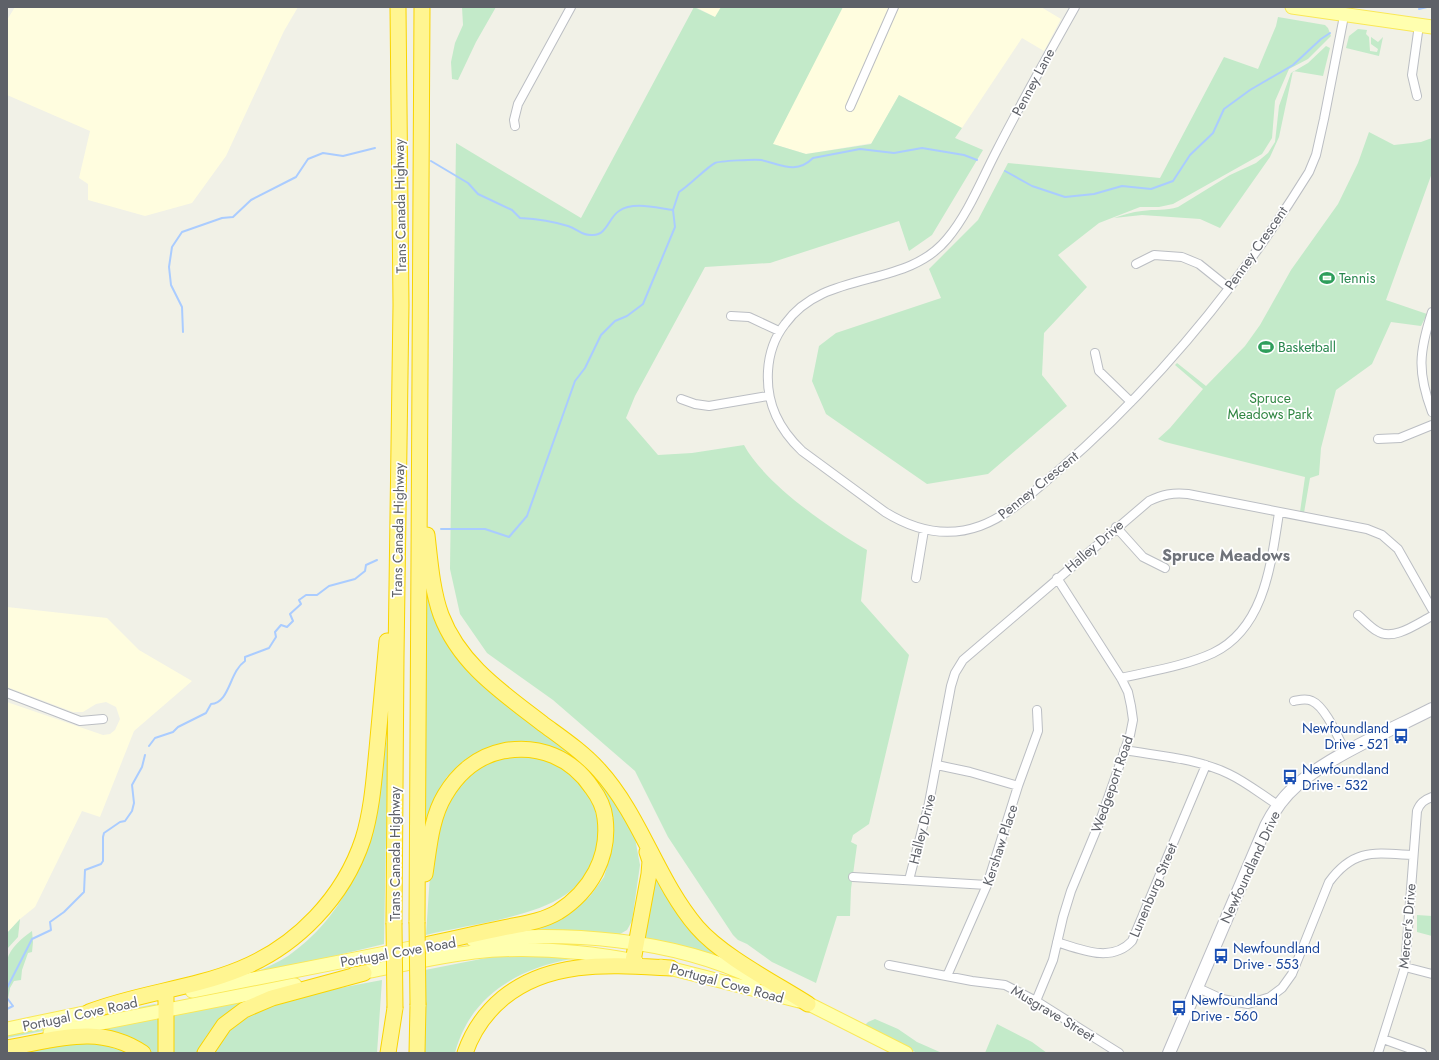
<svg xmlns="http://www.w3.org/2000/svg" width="1439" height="1060" viewBox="0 0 1439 1060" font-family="Jost,sans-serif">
<rect width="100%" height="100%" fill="#f1f1e7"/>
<path fill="#fffddf" d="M15,7H298L284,31L226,156L192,203L145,216L88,200V184L79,178L90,131L7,95V20Z
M696,7H1041L1061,19L1044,51L1022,38L962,128L899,95L872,143L806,154L773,144L715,17Z
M7,607L107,618L139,650L192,681L134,731L100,817L82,811L35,907L20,919L7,933V702L103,735L110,734L115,730L120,719L116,707L106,702L96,704L83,712H73L7,687Z"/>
<path fill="#c3eac9" d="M462,7H496L476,42L458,80L452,79L451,62L455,43L463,25Z
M694,7L715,17L721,7H843L773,144L806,154L871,144L899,95L962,128L955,138L983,150L932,235L909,251L899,221L770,263L705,267L635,396L626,418L658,455L692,453L744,445C765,484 829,528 867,550L861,601L909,655L869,824L853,835L851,842L857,845L851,889L850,916H837L816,983L772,962L747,944L738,940L733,935L668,837L635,771L553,700L487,653L460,614L450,569L456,143L581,218Z
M1278,17L1325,25L1328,28L1331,36L1308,59L1289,69L1275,101L1272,138L1262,154L1173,204L1159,207H1140L1099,223L1058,255L1087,287L1044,333L1042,375L1067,406L988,474L927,484L826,414L812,381L819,346L836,333L941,298L929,269L978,220L1008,163L1160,178L1224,57L1258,69L1276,26Z
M1358,29L1367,30L1366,34L1369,37L1370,51L1377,52L1378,49L1371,44V37L1378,42L1383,37L1379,56L1346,48L1349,36Z
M1326,46L1330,48L1323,76L1293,71L1279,137L1270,157L1220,228L1200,219L1142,215L1114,218C1123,215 1132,212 1142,211C1155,209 1166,211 1178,207L1230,175L1256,163L1268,153L1275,142L1279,106L1291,73L1308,63Z
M1369,132L1394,145L1421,142L1432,138V173L1386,300L1427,314L1421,326L1391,322L1372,364L1336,390L1321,448L1319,475L1310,478L1304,513L1300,512L1305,477L1165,442L1158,439L1170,428L1203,389L1175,365L1177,363L1206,386L1245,346L1260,325L1291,270L1338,204L1358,163Z
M427,578L448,645L467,671L481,684L582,759L611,794L635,838L640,865L632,921L627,930L620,934L501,931L552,922L575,909L590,896L604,877L612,849L614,828L608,809L599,791L534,743L514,742L494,745L462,762L447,777L434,798L423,843L424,682Z
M388,729L384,944L238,979C255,972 273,966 288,956C366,901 376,817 388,729Z
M509,755C532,757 553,760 573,772C578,775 582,784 585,789C609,823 599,872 565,895C532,918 466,925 426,935L432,844L451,791L479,764Z
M654,864L670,897L746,970L645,942L641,934Z
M1417,915L1432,916V936L1417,932Z
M20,919L18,937L7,949V933Z
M32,931L33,942L32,952L28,953L22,970L21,980L14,981L10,988L7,1004V960C11,947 21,939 32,931Z
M532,955L571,959C517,969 470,996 455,1053H425V970L491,957Z
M382,980L377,1053H208L229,1024L292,997Z
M246,1001L249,1002C226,1015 207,1027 198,1053H171V1017L175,1014Z
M155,1004L159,1006L156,1009L7,1038V1033Z
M158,1019L162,1053H150L97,1030Z
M875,1019L898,1029L917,1042L942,1053H917L865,1025L868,1022Z
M997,1024L1032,1042L1047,1053H985Z
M91,1039L137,1053H20Z"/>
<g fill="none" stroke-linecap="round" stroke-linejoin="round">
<path stroke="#acf" stroke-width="2" d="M1419,9L1427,7
M431,161L468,183L478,194L512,210L520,218C537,219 552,221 568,226C578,229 582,236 593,235C607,235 609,217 619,211C633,201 657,208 673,210
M1005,171L1032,186L1065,197L1094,194L1122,186L1151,189L1173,181L1190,155L1213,133L1224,109L1250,90L1293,65L1321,39L1330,33
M183,332L182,307L171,285L169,267L172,247L182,232L222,218L233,217L251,200L296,177L308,159L323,153L343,156L375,148
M441,529H485L509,537L527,516L575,381L585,368L601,335L615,321L627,316L643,304L675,227L673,210L679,192C689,186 707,167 715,163C719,161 756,159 761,160C780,164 796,175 813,158L860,149L894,153L922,148L964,155L977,160
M149,746L155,738L173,732L178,727L206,713L211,704C230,703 229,672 245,661V657L269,648L276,637L275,632L281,625L287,627L293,621L290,614L301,604L299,600L306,595H317L329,586L355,579L365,571L366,565L377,560
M7,988L32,939L51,930L50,922L64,912L84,892L85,870L101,864L103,861V837L104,833L120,822L125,821L132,811L134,803L132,785L142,767L145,755
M7,998L13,1006L7,1009"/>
<defs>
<path id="street" d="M1075,7C1048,55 1021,103 996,152C981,181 968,214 947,239C905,290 825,268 785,324C774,338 769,354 768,371C766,404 779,429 802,451L885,512C914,530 947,538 980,526C1010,515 1035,490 1059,470C1157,385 1241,282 1309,172L1316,155L1324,119L1344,16
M1417,96L1412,75L1419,25
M850,107L894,7
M515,126L514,120L518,104L571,7
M1136,264L1154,255L1182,257L1199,264L1229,288
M1432,312C1419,352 1417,372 1432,412
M731,316L749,317L779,331
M1095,353L1099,371L1131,402
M681,399L695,404L709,406L768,396
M1378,439L1400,438L1432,425
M1116,527L1143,557L1165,568
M916,578L924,530
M1358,615C1364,620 1370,627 1377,631C1393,642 1418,623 1432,616
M1121,678C1151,671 1185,666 1213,653C1265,628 1271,563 1279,513
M7,693L80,721L103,719
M1294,701C1300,700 1306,698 1312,701C1326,707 1339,740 1346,753
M1124,750C1159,756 1196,758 1229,774C1246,782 1262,795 1278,805
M937,765L970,772L1018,786
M853,877L987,885
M909,880L929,803L951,686L955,673L963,660L1149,501C1162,495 1173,492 1188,494L1367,529L1382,535L1398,549L1432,609
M1057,942C1082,950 1112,963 1132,941L1206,765
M889,965L972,981L1005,985L1036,1001L1119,1053
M1405,967L1432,974
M947,976L987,885L1018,786L1038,731L1037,710
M1198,988L1222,999L1248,1004L1270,997L1282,988L1292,974L1329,882C1354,848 1375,853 1412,855
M1036,1001L1053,960L1063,917L1071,891L1100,821L1130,735L1133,720L1131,706L1128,692L1121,678L1057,578
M1383,1039L1422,1053
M1378,1053L1405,967L1417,811C1420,803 1424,800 1432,797"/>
<path id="secondary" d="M1169,1053L1266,826C1274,810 1283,797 1297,785C1331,755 1391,730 1432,709"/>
<path id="primary" d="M1292,7L1432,27
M473,940C565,931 672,938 756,979
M661,966L799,1001
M354,974C394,967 434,957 474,952C528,946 583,951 636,961
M192,991L426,945
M799,999L906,1053
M7,1029L98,1010
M50,1033L295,985"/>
<path id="highway" d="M427,535C430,561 432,590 441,615C460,665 503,693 543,724C562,738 583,752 599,770C641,816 657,880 697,927C722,956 775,983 808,1004
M425,874C429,848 431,818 445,795C458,773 478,756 503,751C539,744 572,758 592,788C598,796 604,808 605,818C610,857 591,891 558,912C541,922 521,924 503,928C478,933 454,939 429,944
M417,922L422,7
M394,923L396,657L401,305L398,7
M633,961L649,874L650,861L647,852
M166,996V1053
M89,1012C138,993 191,989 240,969C297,946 344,897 363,839C372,810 374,779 377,749C380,713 384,677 387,641
M7,1048C55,1040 99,1023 143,1053
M205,1053L224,1025L244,1010L272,998L364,973
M388,1053L395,1008
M417,1053L418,1005
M465,1053C473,1030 485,1013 503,998C551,959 612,965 671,968"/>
</defs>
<use href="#street" stroke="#bbbec3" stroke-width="10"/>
<use href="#secondary" stroke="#bcbec5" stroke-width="14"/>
<use href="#primary" stroke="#fae857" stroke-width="15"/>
<use href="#highway" stroke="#f9d400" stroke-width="17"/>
<use href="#street" stroke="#fff" stroke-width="8"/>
<use href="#secondary" stroke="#fff" stroke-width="12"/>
<use href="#primary" stroke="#ffffaf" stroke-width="13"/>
<use href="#highway" stroke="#fff591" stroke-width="15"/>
<defs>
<path id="highway-bridge" d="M417,922L418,1005
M394,923L395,1008"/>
</defs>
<use href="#highway-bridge" stroke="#f9d400" stroke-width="17" stroke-linecap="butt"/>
<use href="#highway-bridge" stroke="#fff591" stroke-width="15"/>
</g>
<defs>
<symbol id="stadium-bare" viewBox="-9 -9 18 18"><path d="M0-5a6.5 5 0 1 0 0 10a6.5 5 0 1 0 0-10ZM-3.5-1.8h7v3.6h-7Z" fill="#2e9e5b" stroke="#fff" stroke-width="2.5" paint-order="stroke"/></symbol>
<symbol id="bus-bare" viewBox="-9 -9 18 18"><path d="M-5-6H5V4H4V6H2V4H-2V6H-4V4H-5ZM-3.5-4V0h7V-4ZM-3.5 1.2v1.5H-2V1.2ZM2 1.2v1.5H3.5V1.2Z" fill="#1a4fb4" stroke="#fff" stroke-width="2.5" paint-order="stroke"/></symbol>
</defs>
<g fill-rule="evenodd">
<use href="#stadium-bare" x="1316" y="267" width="22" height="22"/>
<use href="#stadium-bare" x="1255" y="336" width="22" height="22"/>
<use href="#bus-bare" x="1390" y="725" width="22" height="22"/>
<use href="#bus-bare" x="1279" y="766" width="22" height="22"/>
<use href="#bus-bare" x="1210" y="945" width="22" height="22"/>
<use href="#bus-bare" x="1168" y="997" width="22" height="22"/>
</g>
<g text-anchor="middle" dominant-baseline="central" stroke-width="3.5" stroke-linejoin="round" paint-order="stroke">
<g font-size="14" fill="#5e6168" stroke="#fff">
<text transform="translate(1033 82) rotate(-62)">Penney Lane</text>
<text transform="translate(400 206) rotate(-91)">Trans Canada Highway</text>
<text transform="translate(1256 248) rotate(-55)">Penney Crescent</text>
<text transform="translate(1038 485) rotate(-39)">Penney Crescent</text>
<text transform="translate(398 530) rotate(-89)">Trans Canada Highway</text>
<text transform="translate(1094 546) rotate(-41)">Halley Drive</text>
<text transform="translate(1112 784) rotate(-71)">Wedgeport Road</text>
<text transform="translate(922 829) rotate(-76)">Halley Drive</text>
<text transform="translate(1000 845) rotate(-72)">Kershaw Place</text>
<text transform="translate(395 854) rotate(-90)">Trans Canada Highway</text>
<text transform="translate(1250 867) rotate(-65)">Newfoundland Drive</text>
<text transform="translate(1153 890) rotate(-67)">Lunenburg Street</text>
<text transform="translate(1407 926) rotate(-85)">Mercer's Drive</text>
<text transform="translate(398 952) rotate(-10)">Portugal Cove Road</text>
<text transform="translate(727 983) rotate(15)">Portugal Cove Road</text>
<text transform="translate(1053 1013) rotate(31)">Musgrave Street</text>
<text transform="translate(80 1014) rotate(-12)">Portugal Cove Road</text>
</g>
<g font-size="14" fill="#27864d" stroke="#fff" text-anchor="start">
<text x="1339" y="278">Tennis</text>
<text x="1278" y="347">Basketball</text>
</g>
<g font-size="14" fill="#308642" stroke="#fff">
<text x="1270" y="398">Spruce<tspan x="1270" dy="16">Meadows Park</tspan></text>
</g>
<g font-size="14" fill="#164399" stroke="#fff" text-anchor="start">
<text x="1389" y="728" text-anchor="end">Newfoundland<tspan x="1389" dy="16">Drive - 521</tspan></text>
<text x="1302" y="769">Newfoundland<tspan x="1302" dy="16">Drive - 532</tspan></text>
<text x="1233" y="948">Newfoundland<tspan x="1233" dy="16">Drive - 553</tspan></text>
<text x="1191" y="1000">Newfoundland<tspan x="1191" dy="16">Drive - 560</tspan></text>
</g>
<g font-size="16" font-weight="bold" fill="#6f737a" stroke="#fff">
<text x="1226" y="555">Spruce Meadows</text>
</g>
</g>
<rect width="1439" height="1060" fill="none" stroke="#5e6168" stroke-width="16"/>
</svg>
